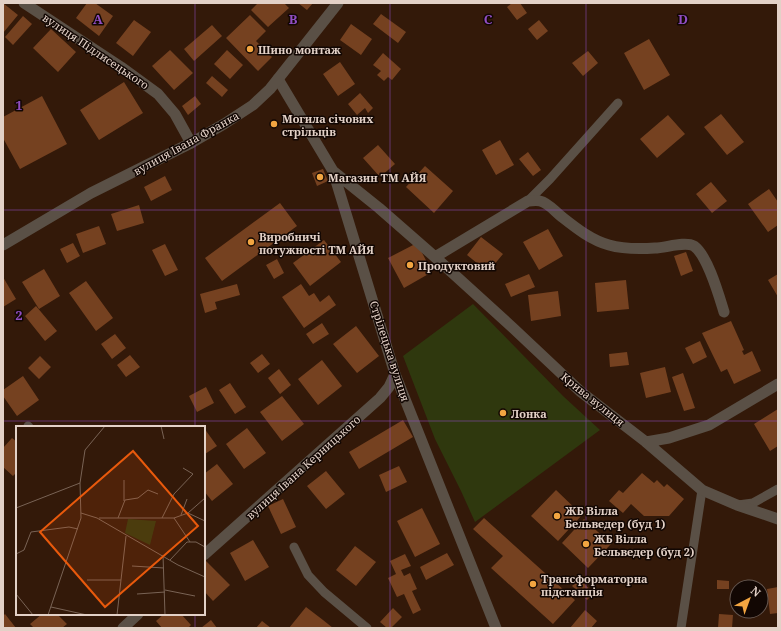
<svg xmlns="http://www.w3.org/2000/svg" width="781" height="631" viewBox="0 0 781 631" font-family="'Noto Serif',serif">
<rect width="100%" height="100%" fill="#331909"/>
<path fill="#2f380e" d="M473,304L563,396L600,430L475,522L461,491L435,439L403,356Z"/>
<path fill="#754120" d="M3,3L18,15L3,33Z
M87,3H95L113,16L99,36L76,18Z
M258,3H284L289,8L268,27L251,10Z
M298,3H313L307,10Z
M512,3H520L527,13L517,20L507,7Z
M381,14L406,32L398,43L373,24Z
M250,15L266,31L256,41L272,57L258,71L226,38Z
M23,16L32,24L13,45L5,37Z
M134,20L151,32L133,56L116,43Z
M539,20L548,31L537,40L528,29Z
M351,24L372,39L361,55L340,40Z
M212,25L222,36L194,61L184,49Z
M51,29L76,52L58,72L33,48Z
M649,39L670,75L644,90L624,53Z
M170,50L193,73L174,90L152,66Z
M227,50L243,65L230,79L214,64Z
M588,51L598,63L583,76L572,63Z
M383,53L401,69L392,80L388,77L384,81L377,75L381,71L373,65Z
M340,62L355,84L338,96L323,74Z
M212,76L228,90L222,97L206,83Z
M124,82L143,113L99,140L80,110Z
M360,93L373,108L368,113L365,108L357,115L348,104Z
M42,96L67,144L20,169L3,138V117Z
M195,96L201,104L188,115L182,106Z
M721,114L744,142L727,155L704,127Z
M668,115L685,134L657,158L640,139Z
M500,140L514,165L496,175L482,150Z
M378,145L395,164L380,177L363,158Z
M528,152L541,170L533,176L519,159Z
M425,166L453,191L434,213L406,187Z
M323,169L328,181L317,186L312,173Z
M165,176L172,190L151,201L144,187Z
M711,182L727,201L712,213L696,194Z
M769,189L778,202V225L768,232L748,204Z
M280,203L297,226L222,281L205,258Z
M139,205L144,223L117,231L111,214Z
M99,226L106,244L83,253L76,234Z
M548,229L563,256L539,270L523,242Z
M481,237L503,254L488,272L467,255Z
M324,240L341,262L310,286L293,263Z
M73,243L80,256L67,263L60,249Z
M417,243L432,272L404,288L388,258Z
M165,244L178,270L165,276L152,250Z
M686,252L693,271L681,276L674,256Z
M277,259L284,273L274,279L266,265Z
M44,269L60,296L39,309L22,282Z
M529,274L535,287L511,297L505,284Z
M778,274V297L768,280Z
M3,277L16,299L3,307Z
M626,280L629,309L597,312L595,283Z
M86,281L113,318L96,331L69,293Z
M237,284L240,295L215,302L217,309L205,313L200,294Z
M301,284L309,296L314,293L320,302L329,295L336,305L304,328L282,297Z
M558,291L561,316L531,321L528,295Z
M36,306L57,331L45,341L25,316Z
M731,321L744,350L742,351L744,355L752,351L761,371L734,384L727,369L721,372L702,333Z
M322,323L329,334L313,344L306,334Z
M356,326L379,356L357,373L333,344Z
M115,334L126,348L112,359L101,344Z
M700,341L707,357L693,364L685,348Z
M627,352L629,365L610,367L609,354Z
M262,354L270,364L258,373L250,363Z
M130,355L140,367L126,377L117,365Z
M40,356L51,367L39,379L28,368Z
M322,360L342,386L318,405L298,379Z
M665,367L671,392L646,398L640,373Z
M279,369L291,385L280,394L268,378Z
M683,373L695,408L684,411L672,377Z
M23,376L39,400L17,416L3,396V390Z
M230,383L246,407L235,414L219,390Z
M206,387L214,403L197,412L189,396Z
M282,396L304,424L282,441L260,412Z
M778,409V446L770,451L754,424Z
M403,420L413,437L359,469L349,452Z
M204,428L217,446L205,454L204,452Z
M247,428L266,453L244,469L226,444Z
M12,438L17,442V472L13,476L3,467V448Z
M217,464L233,484L212,501L204,491V474Z
M399,466L407,482L386,492L379,475Z
M326,471L345,494L326,509L307,486Z
M642,473L654,483L657,480L664,487L667,484L684,499L669,516H644L631,504L623,513L609,501L619,490L623,493Z
M556,490L582,515L558,541L531,516Z
M283,499L296,527L281,534L268,506Z
M422,508L440,544L415,557L397,521Z
M484,518L575,600L553,624L491,568L503,556L473,529Z
M584,519L611,544L588,568L562,543Z
M253,540L269,567L245,581L230,553Z
M355,546L376,562L356,586L336,570Z
M447,553L454,565L426,580L420,567Z
M405,554L411,566L401,570L404,576L410,573L417,589L412,591L421,610L413,614L404,594L397,597L388,578L396,574L390,561Z
M205,560L230,585L213,601L204,591V561Z
M579,579L594,593L587,600L572,586Z
M717,580L729,581V589H717Z
M778,587V613L770,614L767,589Z
M306,607L323,620L333,628H289Z
M393,608L402,617L391,628H387L380,622Z
M585,610L597,621L591,628H570Z
M5,614L16,628H3V616Z
M42,614H57L67,624L62,628H34L30,624Z
M164,614H181L191,625L188,628H162L156,621Z
M719,614L733,615L732,628H718Z
M211,620L217,628H201Z
M262,621L271,628H256Z"/>
<g fill="none" stroke-linecap="round" stroke-linejoin="round">
<path stroke="#5a5046" stroke-width="9" d="M528,201L550,179L618,103
M28,426L29,427
M738,505L753,503L778,489
M294,547L308,575L324,592L367,628
M681,628L702,490"/>
<path stroke="#5a5046" stroke-width="11" d="M24,3L121,67L158,94L175,114L191,143
M278,79L333,171L395,374L496,628
M333,171L379,208L435,257L513,328L581,392L646,442L669,438L709,425L778,384
M435,257L528,201C532,201 536,200 540,201C549,203 555,212 562,217C576,228 591,240 609,245C623,249 640,249 655,248C665,248 685,241 694,246C708,256 719,296 724,312
M646,442L702,490L737,505L778,519
M204,555L380,398L389,387L395,374
M123,628L138,614"/>
<path stroke="#5a5046" stroke-width="11" d="M3,245L91,193L191,143L224,124L253,105L270,89L338,3"/>
</g>
<path fill="none" stroke="#904dc1" stroke-width="1" stroke-opacity="0.55" d="M195,3V427M390,3V628M586,3V628M3,210H778M3,421H778M195,614V628"/>
<g fill="#f2a541" stroke="#120703" stroke-width="1.5">
<circle cx="250" cy="49" r="4"/>
<circle cx="274" cy="124" r="4"/>
<circle cx="320" cy="177" r="4"/>
<circle cx="251" cy="242" r="4"/>
<circle cx="410" cy="265" r="4"/>
<circle cx="503" cy="413" r="4"/>
<circle cx="557" cy="516" r="4"/>
<circle cx="586" cy="544" r="4"/>
<circle cx="533" cy="584" r="4"/>
</g>
<g text-anchor="middle" dominant-baseline="central" stroke-width="3" stroke-linejoin="round" paint-order="stroke">
<g font-size="11" font-weight="bold" fill="#e3d1c7" stroke="#120703" text-anchor="start">
<text x="258" y="49">Шино монтаж</text>
<text x="282" y="118">Могила січових<tspan x="282" dy="13">стрільців</tspan></text>
<text x="328" y="177">Магазин ТМ АЙЯ</text>
<text x="259" y="236">Виробничі<tspan x="259" dy="13">потужності ТМ АЙЯ</tspan></text>
<text x="418" y="265">Продуктовий</text>
<text x="511" y="413">Лонка</text>
<text x="565" y="510">ЖБ Вілла<tspan x="565" dy="13">Бельведер (буд 1)</tspan></text>
<text x="594" y="538">ЖБ Вілла<tspan x="594" dy="13">Бельведер (буд 2)</tspan></text>
<text x="541" y="578">Трансформаторна<tspan x="541" dy="13">підстанція</tspan></text>
</g>
<g font-size="11" fill="#e3d1c7" stroke="#120703">
<text transform="translate(96 51) rotate(34)">вулиця Підлисецького</text>
<text transform="translate(186 143) rotate(-29)">вулиця Івана Франка</text>
<text transform="translate(390 351) rotate(72)">Стрілецька вулиця</text>
<text transform="translate(593 399) rotate(39)">Крива вулиця</text>
<text transform="translate(303 467) rotate(-42)">вулиця Івана Керницького</text>
</g>
</g>
<g transform="translate(16 426)">
<rect width="189" height="189" fill="#331909"/>
<path d="M112,93L140,95L134,119L109,107Z" fill="#2f380e"/>
<path fill="none" stroke="#796355" stroke-width="1" d="M145,0L148,13M108,75V54M0,82L64,57M65,87L81,92L162,139L189,151M172,87L189,72M165,89L171,73M83,92H146L158,68L177,48L167,42M102,92L109,74L122,72L132,64L142,68M146,92H158L172,87L189,95M158,92L174,116M0,128L8,124L15,106L53,101L62,103M147,129L149,189M154,134L171,116H180L189,121M116,140L148,142M71,154H105M149,164L179,170M0,168L17,189M121,168L149,166M35,181L71,189M32,189L65,92L64,57L69,24L89,0M101,189L110,110"/>
<path fill="#e8590c" fill-opacity="0.15" stroke="#e8590c" stroke-width="2" d="M117,25L182,100L89,181L24,106Z"/>
<rect width="189" height="189" fill="none" stroke="#e3d1c7" stroke-width="2"/>
</g>
<g font-size="13" text-anchor="middle" font-weight="bold" fill="#904dc1" stroke="#120703" stroke-width="3" stroke-linejoin="round" paint-order="stroke">
<text x="98" y="24">A</text>
<text x="293" y="24">B</text>
<text x="488" y="24">C</text>
<text x="683" y="24">D</text>
<text x="19" y="110">1</text>
<text x="19" y="320">2</text>
</g>
<rect width="781" height="631" fill="none" stroke="#e3d1c7" stroke-width="8"/>
<g transform="translate(749 599) rotate(41)"><circle r="19" fill="#120703" stroke="#665851"/>
<path d="M0-3L7 15L0 10L-7 15Z" fill="#f2a541"/>
<text y="-6" font-size="11" font-weight="bold" text-anchor="middle" fill="#e3d1c7">N</text>
</g>
</svg>
